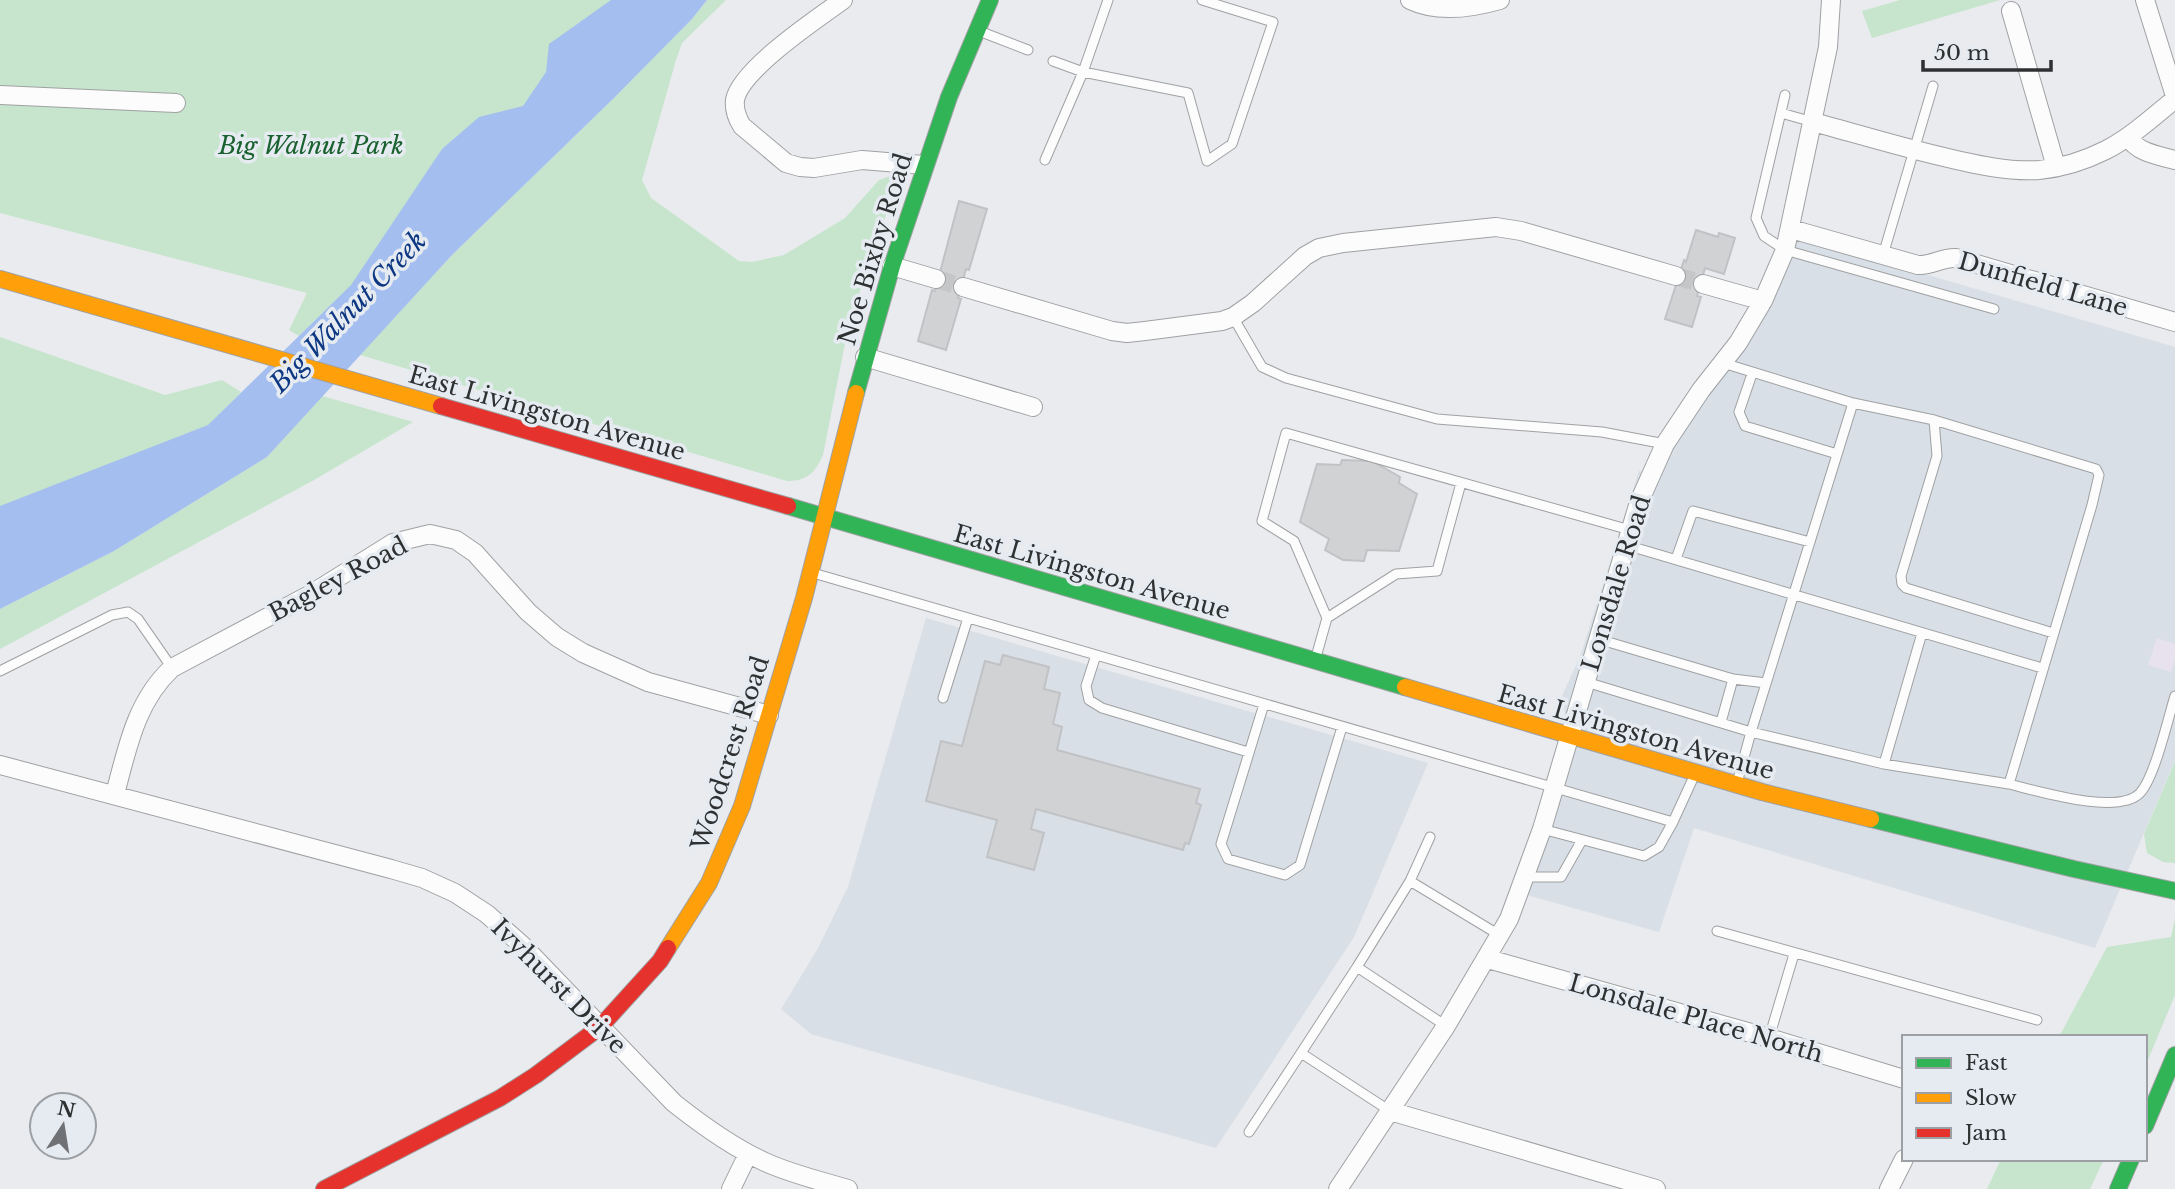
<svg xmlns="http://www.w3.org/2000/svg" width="2175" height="1189" viewBox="0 0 2175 1189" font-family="'Libre Baskerville',serif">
<rect width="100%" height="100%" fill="#e9ebee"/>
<path fill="#d8dfe6" d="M1791,235L2175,347V760L2095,948L1694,828L1659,932L1523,894L1569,740L1562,696L1581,654L1639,471L1652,472L1770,286Z
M926,618L1428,763L1354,937L1216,1148L811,1034L781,1009L817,950L848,887Z"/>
<path fill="#e8e2ee" d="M2157,638L2175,644V660L2171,672L2148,665Z"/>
<path fill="#c6e5cc" d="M0,0H639L385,282L336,300L299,336L289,330L307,293L0,213Z
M707,0H726L682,43L676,60L642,180L651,198L739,261L752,262L784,255L845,218L879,180L890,176L897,183L849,323L823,455C815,473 807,481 787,481L360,355L452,255L614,98L692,19Z
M1900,0H2000L1872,38L1862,11Z
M0,337L165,395L222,380L241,392L220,414L239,421L0,553Z
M322,396L413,422L314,480L0,649V609L114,551L267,457Z
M2175,761V863L2163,862L2147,853L2144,834Z
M2175,918V995L2145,1067V1037H2059L2107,947L2171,937Z
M2001,1159H2104L2090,1189H1987Z"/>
<path fill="#a4bfef" d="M611,0H707L692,19L614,98L452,255L267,457L114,551L0,609V506L208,425L351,285L442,149L479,117L523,106L546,72L549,44Z"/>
<path fill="#d1d2d4" stroke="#c1c2c5" stroke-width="2" d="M959,201L987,209L969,270L966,269L958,298L961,299L946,350L918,341L932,290L935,291Z
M1696,230L1718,237L1719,233L1735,238L1724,274L1705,268L1697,296L1701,297L1692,327L1665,319L1684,260L1686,262Z
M1342,460L1372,461L1400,477L1399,483L1417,494L1399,551L1367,550L1364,561L1343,560L1325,550L1329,539L1300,522L1317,464L1340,465Z
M1003,655L1049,667L1044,689L1060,693L1053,724L1062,727L1057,750L1200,789L1196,803L1201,805L1189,844L1185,843L1183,850L1036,809L1031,829L1044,833L1034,870L987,857L997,820L926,801L941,741L962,746L985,661L1000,665Z"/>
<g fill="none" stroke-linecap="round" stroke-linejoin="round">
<path stroke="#c4c6c8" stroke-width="18" stroke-dasharray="18 9" stroke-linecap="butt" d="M1676,276L1703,284
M936,279L963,287"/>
<defs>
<path id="lane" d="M979,31L1028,50
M1053,61L1083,72L1188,93L1207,161L1232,144L1273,22L1202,0
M1785,95L1756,218L1764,236L1785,250L1994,309
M1781,113L1813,122
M1045,160L1083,72L1108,0
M1883,255L1933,86
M1233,317L1262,367L1286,378L1437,419L1602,432L1665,444
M1723,363L1853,403L1934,420L2096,469L2099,475L2092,505L2009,784C2038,791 2118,816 2140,793C2155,777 2168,718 2175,696
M1752,374L1739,412L1745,426L1837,454
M1934,420L1937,456L1901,576L1902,584L1906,588L2053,633
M1626,545L2042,668
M1676,559L1693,511L1810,542
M813,573L1673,822L1695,774
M1327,618L1396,574L1437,571L1461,483
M1598,639L1733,679L1766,683
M1096,655L1086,686L1089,700L1102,708L1248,752
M1316,657L1327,618L1294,541L1262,521L1286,433L1630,530
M0,671L112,615L128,612L138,619L172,668
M1586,682L1751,732L1884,764L2009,784
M943,698L968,618
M1264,704L1221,844L1228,859L1285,875L1300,865L1342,727
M1721,722L1733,679
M1884,764L1922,633
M1737,783L1751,732L1853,403
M1542,829L1644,856L1659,847L1673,822
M1430,837L1410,881L1357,967L1446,1026
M1525,877H1561L1582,840
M1410,881L1501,936
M1717,931L2037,1020
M1357,967L1301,1053L1390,1111
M1769,1038L1794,954
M1249,1132L1301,1053"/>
<path id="street" d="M843,0C818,18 740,70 735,100C734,109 737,118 742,126L786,163L800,167L814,168L862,160L924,165
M1410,0C1437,13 1472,8 1500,0
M2145,0L2175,96
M2011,11L2056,167
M0,95L176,103
M1813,122C1858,134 1903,148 1948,158C1978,165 2008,172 2039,170C2061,168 2086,160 2106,150C2131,137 2153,117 2175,99
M2128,137C2138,153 2157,155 2175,160
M1791,229L1918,265C1932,266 1942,257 1956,258L2175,322
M892,266L936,279
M1703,284L1763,301
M963,287L1112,331L1127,333L1145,331L1222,321L1233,317L1253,303L1305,256L1319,248L1343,243L1496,227L1521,231L1676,276
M865,357L1033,407
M0,765L391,869L422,878L455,893L487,914L523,946L674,1103C703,1126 732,1147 765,1162C791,1174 821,1181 848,1189
M115,794C127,749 136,701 172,668L313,593L393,543L430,534L456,540L475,553L528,612L557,637L583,653L648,682L769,715
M1488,959L1769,1038L1904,1079
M1390,1111L1656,1189
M731,1189L748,1154
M1338,1189L1446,1026L1509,919L1542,829L1639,502L1665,444L1701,390L1738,343L1763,301L1785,250L1828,47L1831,0
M1889,1189L1904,1159"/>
<path id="fast" d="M856,393L892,266L949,97L990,0
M788,506L1405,687
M1871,819L2074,869L2175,891
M2145,1126L2175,1055
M2118,1189L2131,1159"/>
<path id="slow" d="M0,279L441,406
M1405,687L1762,792L1871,819
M668,948L709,883L742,806L804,598L856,393"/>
<path id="jam" d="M441,406L788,506
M324,1189L500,1098L536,1075L600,1027L660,961L668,948"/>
</defs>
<use href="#lane" stroke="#9fa1a3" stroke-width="11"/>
<use href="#street" stroke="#9fa1a3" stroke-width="20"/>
<use href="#fast" stroke="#9fa1a3" stroke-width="18"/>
<use href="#slow" stroke="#9fa1a3" stroke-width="18"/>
<use href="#jam" stroke="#9fa1a3" stroke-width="18"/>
<use href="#lane" stroke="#fcfcfc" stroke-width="9"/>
<use href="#street" stroke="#fcfcfc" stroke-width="18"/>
<use href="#fast" stroke="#30b455" stroke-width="16"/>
<use href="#slow" stroke="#ff9f0a" stroke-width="16"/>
<use href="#jam" stroke="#e5322d" stroke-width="16"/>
</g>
<g text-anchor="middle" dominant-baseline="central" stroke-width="7" stroke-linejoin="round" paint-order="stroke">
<g font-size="24" font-style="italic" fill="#19612e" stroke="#e6ebf1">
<text x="311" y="145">Big Walnut Park</text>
</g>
<g font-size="24" fill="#2e3032" stroke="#e6ebf1">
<text transform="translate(875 249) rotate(-73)">Noe Bixby Road</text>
<text transform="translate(2043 284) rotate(16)">Dunfield Lane</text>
<text transform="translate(547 413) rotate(16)">East Livingston Avenue</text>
<text transform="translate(1092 572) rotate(16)">East Livingston Avenue</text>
<text transform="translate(338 579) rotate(-28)">Bagley Road</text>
<text transform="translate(1616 583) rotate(-73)">Lonsdale Road</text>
<text transform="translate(1636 732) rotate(16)">East Livingston Avenue</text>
<text transform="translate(730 753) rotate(-72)">Woodcrest Road</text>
<text transform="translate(559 986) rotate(45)">Ivyhurst Drive</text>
<text transform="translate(1696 1018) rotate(16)">Lonsdale Place North</text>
</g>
<g font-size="26" font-style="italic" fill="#0d3783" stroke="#e6ebf1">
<text transform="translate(348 312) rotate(-46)">Big Walnut Creek</text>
</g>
</g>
<rect x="1902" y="1035" width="245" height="126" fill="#e6ebf1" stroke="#9ca0a5" stroke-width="2"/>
<rect x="1916" y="1058" width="35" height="10" fill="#30b455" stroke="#9ca0a5" stroke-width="2"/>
<text x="1965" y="1070" font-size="21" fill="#2e3032">Fast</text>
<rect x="1916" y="1093" width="35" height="10" fill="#ff9f0a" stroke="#9ca0a5" stroke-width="2"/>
<text x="1965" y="1105" font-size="21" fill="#2e3032">Slow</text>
<rect x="1916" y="1128" width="35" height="10" fill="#e5322d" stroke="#9ca0a5" stroke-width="2"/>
<text x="1965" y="1140" font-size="21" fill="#2e3032">Jam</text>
<g transform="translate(63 1126) rotate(12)"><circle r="33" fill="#e6ebf1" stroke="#9ca0a5" stroke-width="2"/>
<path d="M0-5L12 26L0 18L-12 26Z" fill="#6f7174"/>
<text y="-10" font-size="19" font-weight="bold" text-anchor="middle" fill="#2e3032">N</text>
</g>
<path d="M1923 60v10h128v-10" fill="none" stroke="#2e3032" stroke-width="3.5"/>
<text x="1934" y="60" font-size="21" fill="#2e3032" stroke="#e6ebf1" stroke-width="5" paint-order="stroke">50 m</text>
</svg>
